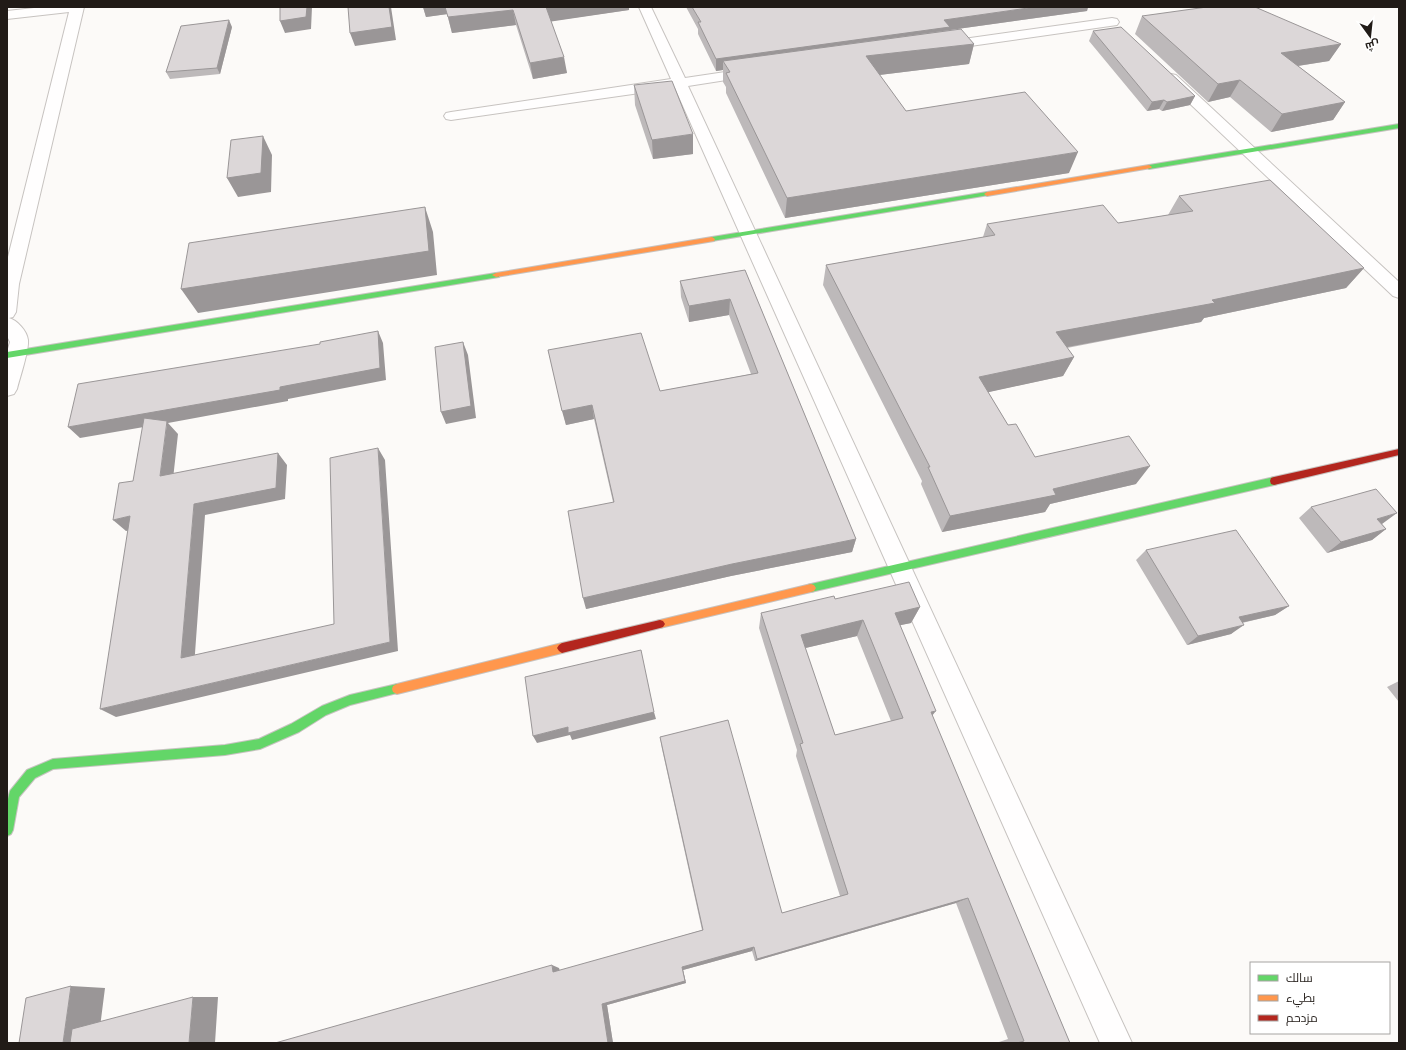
<svg xmlns="http://www.w3.org/2000/svg" width="1406" height="1050" viewBox="0 0 1406 1050" font-family="Quicksand,Cairo,sans-serif">
<rect width="100%" height="100%" fill="#fcfaf8"/>
<g fill="none" stroke-linecap="round" stroke-linejoin="round">
<defs>
<path id="street" d="M43,7H84L19,284L16,312L13,317L9,318C17,320 27,331 28,340C29,351 20,377 17,389L14,394L7,396V352L10,342L7,336V261L69,12L7,19V11Z
M639,7H651L685,78L752,68L757,69L759,72L757,75L752,76L688,86L1132,1043H1100L675,88L451,120L446,119L444,116L446,113L451,112L671,79Z
M1112,18L1117,19L1119,22L1117,25L942,50L937,49L935,46L937,43L942,42Z
M1171,74L1176,75L1399,282V298L1393,296L1166,81L1164,78L1166,75Z"/>
<path id="fast" d="M1399,124V128L1149,169L1146,167L1149,165Z
M987,192L989,193V195L712,241L709,239L712,237Z
M496,273H499V277L7,358V352Z
M1274,477L1277,478L1278,481L1277,484L1274,485L811,592L808,591L806,588L808,585L811,584Z
M397,684L401,686L402,689L401,692L350,705L326,715L299,732L260,749L225,755L53,769L35,778L19,797L13,830L11,834L7,836V803L10,791L27,770L53,759L225,745L259,739L291,724L322,706L350,695Z"/>
<path id="slow" d="M1149,165L1152,167L1151,168L987,196L984,194L987,192Z
M712,237L715,239L714,241L496,277L492,275L496,273Z
M811,584L814,585L816,588L814,591L811,592L660,628L657,627L655,624L657,621L660,620Z
M562,643L565,645L567,648L565,651L562,653L397,694L393,692L392,689L393,686L397,684Z"/>
<path id="jam" d="M1399,449V455L1274,485L1271,484L1270,481L1271,478L1274,477Z
M660,620L663,621L665,624L663,627L660,628L562,653L559,651L557,648L559,645L562,643Z"/>
</defs>
<use href="#street" stroke="#c7c3c0" stroke-width="2"/>
<use href="#fast" stroke="#c7c3c0" stroke-width="2"/>
<use href="#slow" stroke="#c7c3c0" stroke-width="2"/>
<use href="#jam" stroke="#c7c3c0" stroke-width="2"/>
<use href="#street" fill="#fffefe" fill-rule="evenodd"/>
<use href="#fast" fill="#63d668" fill-rule="evenodd"/>
<use href="#slow" fill="#ff974d" fill-rule="evenodd"/>
<use href="#jam" fill="#b3261e" fill-rule="evenodd"/>
</g>
<path fill="#bdb9ba" fill-rule="evenodd" d="M423,7H629V10L551,21L567,73L533,79L516,25L452,33L447,14L426,17Z
M686,7H1088L1087,11L950,30L974,44L969,64L879,75L906,111L1069,173L785,218L726,93V87L723,82V70L716,71L698,34V29Z
M1142,16L1341,44L1329,61L1298,66L1345,102L1333,120L1271,132L1230,97L1208,102L1135,34Z
M232,27L220,74L170,79L166,72Z
M1093,31L1195,96L1190,105L1162,111L1159,109L1147,111L1089,41Z
M634,85L693,154L653,159L635,105Z
M1179,196L1364,268L1346,288L1204,318L1201,322L1067,348L1074,357L1063,376L988,392L1008,425L1035,457L1136,484L1050,504L1045,512L942,532L921,484L922,481L823,285L826,265L983,237L987,224L1118,223L1168,215Z
M745,270L856,539L852,552L731,576L586,609L613,502L594,419L566,425L548,350L660,391L751,374L729,315L689,322L681,297L680,281Z
M1311,507L1382,524L1386,529L1372,540L1327,553L1299,518Z
M1146,550L1289,606L1275,615L1242,623L1231,634L1187,645L1136,560Z
M835,599L920,607L911,623L900,625L932,715L1070,1043H996L1008,1039L956,903L755,961L752,951L683,970L686,983L607,1005L613,1043H275L559,968L560,971L702,930L662,749L660,737L782,913L840,896L796,756L797,750L759,628L761,613ZM857,636L891,721L835,735L805,648Z
M1399,681V702L1387,687Z"/>
<path fill="#9a9697" d="M307,7H312L311,29L285,33L280,21Z
M389,7H391L396,40L355,46L350,33Z
M423,7H446L448,14L426,17Z
M546,7H629V10L548,22Z
M1035,7H1088L1087,11L950,30L723,61V70L716,71V59L944,20Z
M513,10L516,25L452,33L448,17Z
M229,20L232,27L220,74L217,68Z
M974,44L969,64L863,77L866,56Z
M1341,44L1329,61L1271,70L1281,53Z
M564,57L567,73L533,79L530,63Z
M1240,80L1230,97L1208,102L1218,84Z
M1195,96L1190,105L1162,111L1167,102Z
M1164,100L1159,109L1147,111L1152,102Z
M1345,102L1333,120L1271,132L1282,114Z
M693,134V154L653,159L652,140Z
M263,136L272,155L271,192L238,197L227,178Z
M1078,152L1069,173L785,218L787,198Z
M425,207L433,232L437,275L198,313L181,289Z
M1364,268L1346,288L1204,318L1201,322L1046,351L1056,332Z
M730,299L729,315L689,322V306Z
M378,331L383,343L386,380L288,399V401L168,423L178,434L172,488L160,476L167,423L80,438L68,427L280,387Z
M463,342L468,355L476,418L446,424L441,412Z
M1074,357L1063,376L971,396L979,377Z
M592,405L594,419L566,425L562,411Z
M378,448L385,460L398,651L116,717L100,709L390,642Z
M278,453L287,465L285,499L205,515L194,667L181,658L194,504Z
M1150,466L1136,484L1050,504L1045,512L942,532L950,516L1053,489Z
M1397,513L1382,524L1363,529L1377,519Z
M130,516L143,528L126,531L113,520Z
M1386,529L1372,540L1327,553L1341,542Z
M856,539L852,552L731,576L586,609L583,598L732,564Z
M1289,606L1275,615L1227,626L1239,617Z
M920,607L911,623L887,628L895,613Z
M863,620L857,636L797,650L801,635Z
M1244,625L1231,634L1187,645L1198,636Z
M936,711L926,723L931,712Z
M654,712L656,719L572,740L570,735L537,743L533,736L568,727Z
M968,898L956,903L755,961L757,959Z
M754,947L752,951L683,970L686,983L607,1005L613,1043H608L602,1004L682,967Z
M552,965L559,968L560,975L553,972Z
M71,986L105,988L98,1043H63Z
M193,997H218L215,1043H189Z"/>
<path fill="#dcd7d8" stroke="#9a9697" fill-rule="evenodd" d="M280,7H307L306,17L280,21Z
M348,7H389L392,27L350,33Z
M445,7H546L564,57L530,63L513,10L448,17Z
M692,7H1035L944,20L950,27L716,59L698,22H701Z
M1207,7H1255L1341,44L1281,53L1345,102L1282,114L1240,80L1218,84L1142,16Z
M229,20L217,68L166,72L181,26Z
M1121,27L1195,96L1167,102L1164,100L1152,102L1093,31Z
M961,29L974,44L866,56L906,111L1025,92L1078,152L787,198L726,73L730,72L723,61Z
M672,81L693,134L652,140L634,85Z
M263,136L261,173L227,178L231,140Z
M1270,180L1364,268L1212,300L1215,303L1056,332L1074,357L979,377L1008,425L1016,424L1035,457L1129,436L1150,466L1053,489L1056,495L950,516L928,467H930L826,265L995,235L987,224L1103,205L1118,223L1193,211L1179,196Z
M425,207L429,251L181,289L189,243Z
M745,270L856,539L732,564L583,598L568,511L614,502L592,405L562,411L548,350L641,333L660,391L758,373L730,299L689,306L680,281Z
M378,331L380,368L280,387V390L68,427L78,384L320,344V342Z
M463,342L471,406L441,412L435,347Z
M144,418L167,421L160,476L278,453L276,488L194,504L181,658L334,624L330,458L378,448L390,642L100,709L130,516L113,520L119,483L133,481Z
M1376,489L1397,513L1377,519L1386,529L1341,542L1311,507Z
M1236,530L1289,606L1239,617L1244,625L1198,636L1146,550Z
M909,582L920,607L895,613L936,711L931,712L1070,1043H1017L1024,1041L968,898L757,959L754,947L682,967L685,981L602,1004L608,1043H275L552,965L553,972L703,930L660,737L728,720L782,913L848,894L800,744L803,743L761,613L834,596L835,599ZM863,620L903,718L835,735L801,635Z
M641,650L654,712L568,733V727L533,736L525,677Z
M71,986L63,1043H19L26,998Z
M193,997L189,1043H70L72,1029Z"/>
<rect width="1406" height="1050" fill="none" stroke="#211b17" stroke-width="16"/>
<rect x="1250" y="962" width="140" height="72" fill="#ffffff" stroke="#a6a4a2"/>
<rect x="1258" y="975" width="20" height="6" fill="#63d668" stroke="#a6a4a2"/>
<text x="1286" y="982" font-size="12" fill="#211b17">سالك</text>
<rect x="1258" y="995" width="20" height="6" fill="#ff974d" stroke="#a6a4a2"/>
<text x="1286" y="1002" font-size="12" fill="#211b17">بطيء</text>
<rect x="1258" y="1015" width="20" height="6" fill="#b3261e" stroke="#a6a4a2"/>
<text x="1286" y="1022" font-size="12" fill="#211b17">مزدحم</text>
<g transform="translate(1370 36) rotate(165)" stroke="#ffffff" stroke-width="3" paint-order="stroke">
<path d="M0-3L7 15L0 10L-7 15Z" fill="#211b17"/>
<text y="-6" font-size="11" font-weight="bold" text-anchor="middle" fill="#211b17">ش</text>
</g>
</svg>
